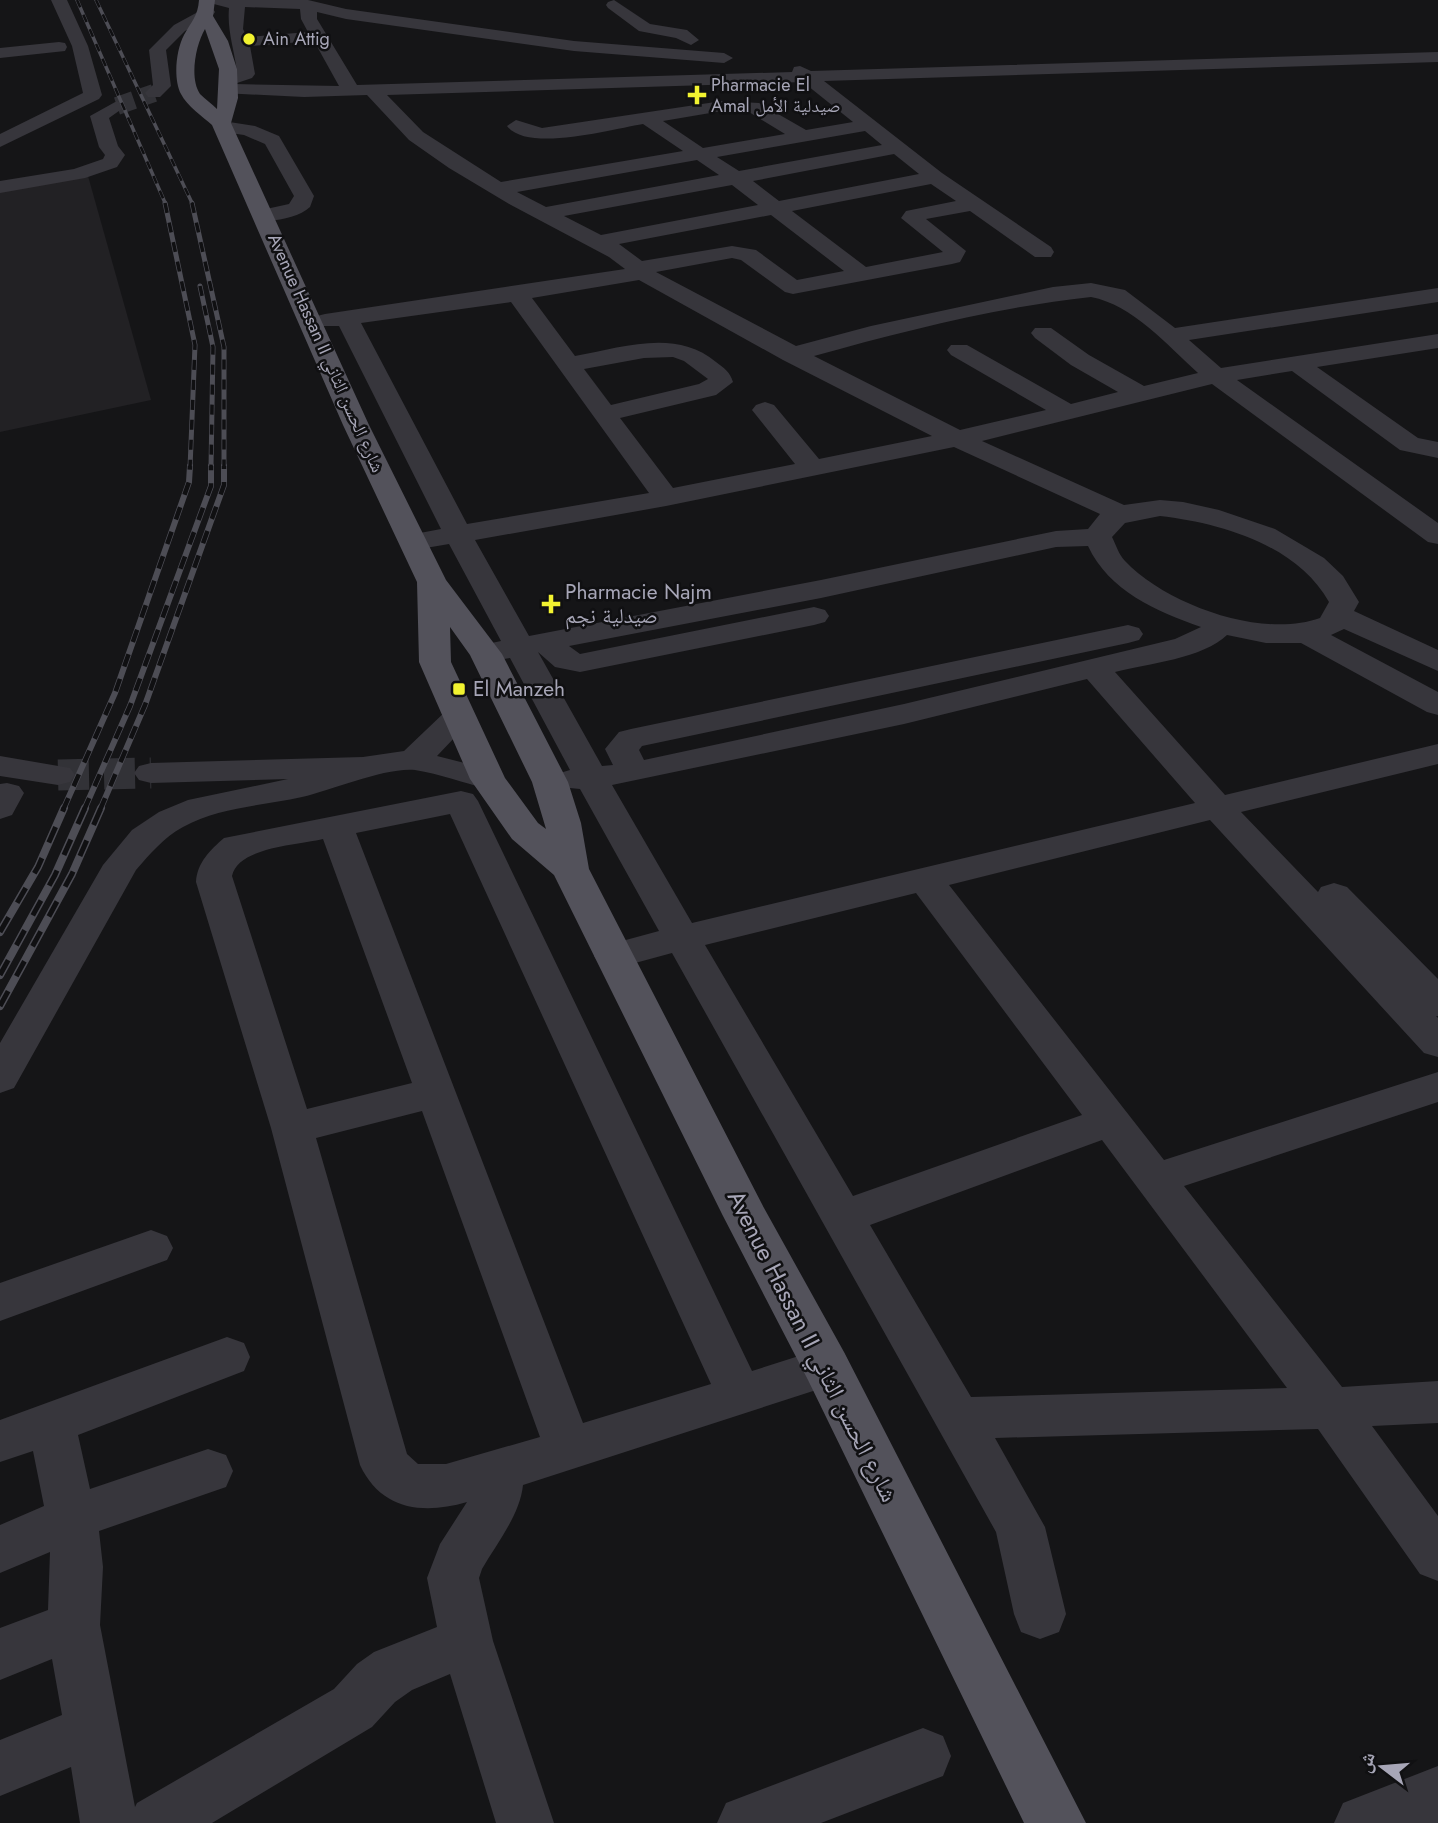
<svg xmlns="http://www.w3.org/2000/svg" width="1438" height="1823" viewBox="0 0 1438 1823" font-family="Jost,'Noto Naskh Arabic',sans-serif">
<rect width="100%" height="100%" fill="#151517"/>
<path fill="#222124" d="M88,176L151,400L0,432V190Z"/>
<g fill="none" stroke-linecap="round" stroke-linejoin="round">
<path stroke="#323237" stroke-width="18" stroke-dasharray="18 9" stroke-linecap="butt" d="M117,106L154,93"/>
<path stroke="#323237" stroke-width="31" stroke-dasharray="31 15" stroke-linecap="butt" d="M58,775L151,773"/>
<path fill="#37363c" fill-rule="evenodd" d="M51,0H67L88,46L102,95L99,99L0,147V134L83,93L72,46Z
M208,0H308L346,9L574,41L724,53L733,58L724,63L574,51L346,19L317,12V19L357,85L792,72L794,67L800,66L811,71L1438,52V62L824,81L942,173L1051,247L1054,252L1051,257H1035L970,211L926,219L966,251L960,262L952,264L793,294L785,292L741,260L732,258L656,272L796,346L871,326L1053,287L1091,283L1125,290L1175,328L1438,288V302L1189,340L1221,368L1438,334V348L1317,367L1418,438L1438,442V458L1400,450L1292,371L1237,380L1438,523V544L1428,542L1212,384L982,441L1124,505L1160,500L1183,502L1219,510L1275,529L1324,558L1343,576L1359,602L1354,611L1438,650V671L1344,629L1331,635L1438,692V715L1427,712L1301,643H1266L1227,635C1204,658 1147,664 1115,672L1225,795L1438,744V764L1241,812L1318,892L1321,887L1334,883L1347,887L1438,979V1016H1436L1438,1018V1057L1424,1053L1210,820L949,885L1164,1160L1438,1072V1102L1184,1186L1342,1387L1438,1381V1423L1372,1426L1438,1516V1581L1420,1574L1318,1429L995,1438L1045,1527L1066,1614L1059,1632L1040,1639L1021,1632L1014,1614L996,1532L672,953L613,969L600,965L594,956L600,947L659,931L580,789L560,787L555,780L560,773L570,770L510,658L498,660L487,658L483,651L487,644L501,641L449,544L414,550L404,548L400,542L404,536L441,529L339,326H317L313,321L317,316L325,314L625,269L609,257L511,205L449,168L409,140L367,95L304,97L222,93L219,89L225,84L219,80L222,76L237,71C234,49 227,30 229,8L210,3ZM245,7L300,9L301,19L308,32L247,37L243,29ZM314,41L339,86L234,84L252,78L255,74L250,46ZM803,82L853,122L806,130L759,103L722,101L542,128L516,120L507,126C528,153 612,129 643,124L683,151L501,182L423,132L387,95ZM722,111L749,112L785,134L703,148L663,121ZM865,131L882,145L739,171L717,157ZM894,154L919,174L779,201L753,181ZM697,160L719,175L546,207L517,192ZM931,184L956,201L906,211L901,218L943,252L866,267L792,211ZM732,185L758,205L601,235L564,216ZM771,215L844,271L797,280L756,250L732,246L642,261L619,244ZM639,280L783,360L932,436L819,459L774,405L765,402L756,405L752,410L795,464L673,488L620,418L716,395L733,382C730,372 724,368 716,362C675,328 622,348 575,356L532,298ZM1091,297C1133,305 1167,345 1198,373L1144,386L1089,355L1051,328H1035L1031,333L1035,338L1071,365L1118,392L1071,404L967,345H951L947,350L951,355L1046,410L960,430L814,356C904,331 998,307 1091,297ZM511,302L649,493L467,524L361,323ZM673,357L684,361L708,379L699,384L611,405L584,369L644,358ZM954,447L1100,514L1088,529L1056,531L821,580L529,636L475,540L666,506ZM1160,516C1221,523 1297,545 1329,602L1320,618C1262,639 1167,605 1125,561C1119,555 1116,545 1112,537L1125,523ZM1088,546C1109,591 1156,611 1201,627L1175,639L904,704L644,760L639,750L642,746L1128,643L1139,640L1143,634L1139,628L1128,625L631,729L619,732L605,749L613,765L602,766L538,652L555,667L580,672L814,625L825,622L829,616L825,610L814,607L580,654L569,646L821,598L1056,547ZM1087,679L1195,803L692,923L612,785L904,724ZM916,893L1082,1115L853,1196L705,945ZM1102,1140L1287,1388L971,1397L870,1225Z
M614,0L650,24L687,30L699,40L691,45L676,38L639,31L608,8L606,5L608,2Z
M207,7L213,9L215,12L213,15L185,31L166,50L171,86L160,97H148L145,93L153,85L149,50L174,25Z
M59,42L65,43L67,47L65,51L0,58V48Z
M117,101L126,106L109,118L118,146L125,155L117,167L85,178L0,193V181L74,169L103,159L105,155L99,147L90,116Z
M223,121L255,126L279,136L314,196L310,207C298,218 272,223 257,219L254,215L257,211L289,204L294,196L265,144L244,135L216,131L214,127L216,123Z
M458,707L469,710L474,717L437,756L500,772L505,779L500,786L488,789C464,783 440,774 415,770C386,767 332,790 302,797C262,806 219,807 183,827C163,838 150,854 136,870L14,1088L0,1093V1043L103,865L132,830L159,812L188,800L288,779L151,783L139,780L134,773L139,766L151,763L363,757L404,751L447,710Z
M0,756L70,768L75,775L70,782L58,785L0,776Z
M7,783L19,786L24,793L12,815L0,819V784Z
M461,791L473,794L478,801L752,1371L827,1347L844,1353L851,1367L844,1381L523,1485C520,1515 497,1543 482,1569L479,1578L493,1641L554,1823H496L450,1674L412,1690L395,1702L372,1727L212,1823H80L71,1767L0,1796V1740L62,1715L52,1659L0,1680V1628L48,1610L50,1552L0,1573V1525L44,1506L33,1451L0,1462V1420L227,1337L244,1343L250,1357L244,1371L78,1435L90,1489L208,1449L226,1455L233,1471L226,1487L99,1531L103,1567L100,1625L135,1807L137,1803L334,1689L357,1664L374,1652L437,1627L427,1578L440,1544L467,1502C423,1515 381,1510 360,1465L271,1128L196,882C197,863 210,850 224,838ZM450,814L711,1384L583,1423L356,833ZM323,839L412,1083L307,1109L232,876C238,847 298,845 323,839ZM422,1111L540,1437L446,1464H418L407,1454L316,1138Z
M151,1230L167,1236L173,1248L167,1260L0,1321V1283Z
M923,1728L943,1736L951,1756L943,1776L821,1823H717L726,1803Z
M1438,1766V1823H1334L1343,1803Z"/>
<path fill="#53525b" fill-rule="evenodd" d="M199,0H215L213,16L228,41L237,69L238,98L231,123L369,425L446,580L502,654L568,782L581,823L589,869L764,1208L844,1352L1086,1823H1024L808,1380L723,1216L554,875L512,839L470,779L419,662L417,582L343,425L212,125C203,117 187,106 181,94C173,79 176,50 184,35C191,22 198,16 199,0ZM205,29L219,69L217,109C212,104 205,99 200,94C189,78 196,44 205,29ZM450,627L470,655L532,782L546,829L538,823L505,778L451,662Z"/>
<defs>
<path id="rail-far3" d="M77,0L166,205
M96,0L193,205"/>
<path id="rail-far2" d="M165,203L195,345L190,468
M192,203L224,347V468
M200,286L213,347L211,468"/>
<path id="rail-far1" d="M63,810L115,693L189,482L190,466
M84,810L130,706L211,486V466
M100,810L145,705L224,485V466"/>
<path id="rail" d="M0,932L38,867L64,808
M0,975L55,875L85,808
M0,1006L72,874L101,808"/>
</defs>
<use href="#rail-far3" stroke="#4d4d55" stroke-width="3.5"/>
<use href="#rail-far2" stroke="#4d4d55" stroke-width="5"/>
<use href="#rail-far1" stroke="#4d4d55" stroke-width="6"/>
<use href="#rail" stroke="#4d4d55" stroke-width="8"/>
<use href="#rail-far3" stroke="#101012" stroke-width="2.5" stroke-dasharray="8" stroke-linecap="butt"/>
<use href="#rail-far2" stroke="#101012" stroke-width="3.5" stroke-dasharray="10" stroke-linecap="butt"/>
<use href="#rail-far1" stroke="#101012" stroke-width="4.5" stroke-dasharray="13" stroke-linecap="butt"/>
<use href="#rail" stroke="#101012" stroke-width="5" stroke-dasharray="17" stroke-linecap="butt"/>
</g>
<g fill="#f2f330" stroke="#101012" stroke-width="2.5">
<circle cx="249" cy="39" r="7"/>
<path d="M693.5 84.5h7v7h7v7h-7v7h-7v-7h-7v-7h7z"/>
<path d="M547.5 593.5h7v7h7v7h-7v7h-7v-7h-7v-7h7z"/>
<rect x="452" y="682" width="14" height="14" rx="3.5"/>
</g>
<g text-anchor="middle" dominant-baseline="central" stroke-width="5" stroke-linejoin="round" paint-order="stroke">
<g font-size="18" fill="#a7a6b7" stroke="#101012" text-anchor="start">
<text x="263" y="39">Ain Attig</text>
<text x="711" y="85">Pharmacie El<tspan x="711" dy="21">Amal صيدلية الأمل</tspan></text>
</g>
<g font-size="18" fill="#a7a6b7" stroke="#101012">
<text transform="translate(326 353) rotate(66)">Avenue Hassan II شارع الحسن الثاني</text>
</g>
<g font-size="21" fill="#a7a6b7" stroke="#101012" text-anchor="start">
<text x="565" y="592">Pharmacie Najm<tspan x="565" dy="24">صيدلية نجم</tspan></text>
<text x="473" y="689">El Manzeh</text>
</g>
<g font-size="24" fill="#a7a6b7" stroke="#101012">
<text transform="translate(813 1346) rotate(63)">Avenue Hassan II شارع الحسن الثاني</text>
</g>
</g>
<g transform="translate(1382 1767) rotate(286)" stroke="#101012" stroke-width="5" paint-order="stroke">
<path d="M0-5L12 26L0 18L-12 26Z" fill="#a7a6b7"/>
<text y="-10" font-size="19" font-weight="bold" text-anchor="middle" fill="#a7a6b7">ش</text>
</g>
</svg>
